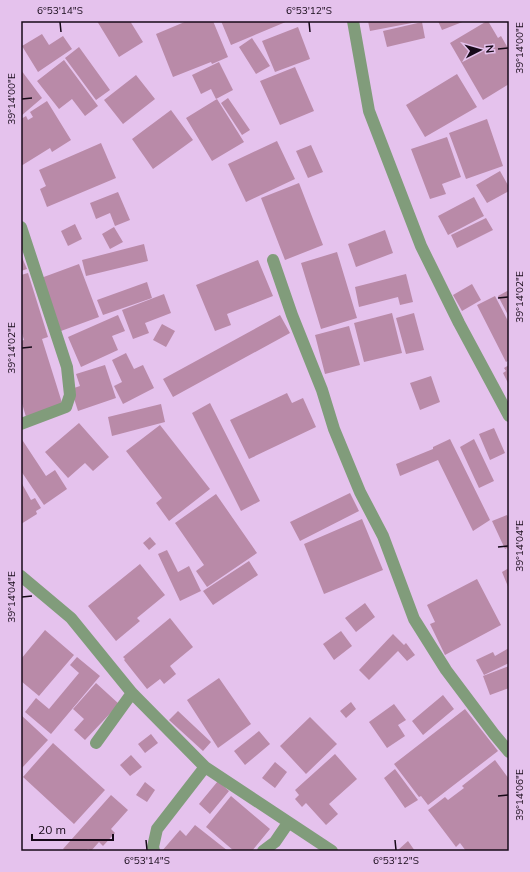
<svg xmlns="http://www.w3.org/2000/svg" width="530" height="872" viewBox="0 0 530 872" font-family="Mulish,sans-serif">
<rect width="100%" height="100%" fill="#e5c2ed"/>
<path fill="#b98aa8" d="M97,21H130L143,42L119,57Z
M187,21H213L228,57L212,64L211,62L173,77L156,34Z
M221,21H288L231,45Z
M368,21H417V22L370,31Z
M438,21H465L442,30Z
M487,21H488L498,38L501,36L509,50V84L483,100L450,43Z
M422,22L425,38L387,47L383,31Z
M298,27L310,59L275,72L262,41Z
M42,34L49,45L63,36L72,49L38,72L22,46Z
M252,38L270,66L256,74L239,47Z
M79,47L110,90L96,100L65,58Z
M64,60L98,106L85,116L72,99L59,109L37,81Z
M219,62L233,90L216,99L211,89L201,94L192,75Z
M295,67L314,111L280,125L260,81Z
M21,70L42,98L21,116Z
M457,74L477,107L425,137L406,105Z
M136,75L155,99L123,124L104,100Z
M228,98L250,130L242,135L221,103Z
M217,99L244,142L212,161L186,118Z
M47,101L71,140L52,152L50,148L21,166V119L26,116L28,120L33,117L30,112Z
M171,110L193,140L153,169L132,139Z
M487,119L503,166L466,179L449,133Z
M447,137L461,177L442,184L446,194L430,199L411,149Z
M277,141L295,179L246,202L228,164Z
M101,143L116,178L47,207L40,189L46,186L39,170Z
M311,145L323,172L308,178L296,151Z
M500,171L509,187V191L487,203L476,185Z
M299,183L323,245L285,260L261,198Z
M118,192L130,220L115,226L110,213L96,219L90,203Z
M474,197L484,216L448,235L438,216Z
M486,218L493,230L457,248L451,235Z
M75,224L82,239L68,246L61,231Z
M114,227L123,242L110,249L102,234Z
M385,230L393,253L356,267L348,244Z
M144,244L148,261L86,276L82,260Z
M337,252L357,318L321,329L301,263Z
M21,255L27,269L21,271Z
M258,260L273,296L227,314L231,325L215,331L196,285Z
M79,264L99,317L61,331L41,278Z
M28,273L48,337L42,339L63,406L26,417L21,400V341L24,340L21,330V275Z
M406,274L413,302L400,305L398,297L359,307L355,287Z
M147,282L152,298L103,315L97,300Z
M472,284L481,300L462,311L453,295Z
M509,290V317L498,296Z
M164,294L171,313L145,323L149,333L133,339L122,310Z
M495,296L509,323V360L506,362L477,305Z
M392,313L402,353L364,362L354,323Z
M414,313L424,350L406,354L396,318Z
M118,315L125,331L112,336L118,350L81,367L68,337Z
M280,315L290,333L173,397L163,379Z
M162,324L175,331L166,347L153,340Z
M349,326L360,365L325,374L315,335Z
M126,353L134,369L143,365L154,388L123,404L114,386L122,382L112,360Z
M105,365L116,398L78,411L71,389L80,386L76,374Z
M509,365V385L503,373L506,371L504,368Z
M431,376L440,402L420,410L410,383Z
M287,393L292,403L303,398L316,427L249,459L230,420Z
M210,403L260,501L241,511L192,413Z
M161,404L165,422L112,436L108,417Z
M79,423L109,457L93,471L85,463L68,478L45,452Z
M160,425L210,489L169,521L156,503L162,498L126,451Z
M494,428L505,453L490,460L479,434Z
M21,438L46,476L55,470L67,489L44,505L21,471Z
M450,439L490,520L473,531L438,460L400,476L396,464L433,449V447Z
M474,439L494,481L479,488L460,447Z
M21,482L31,500L35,498L41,508L36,511L37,514L21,524Z
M350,493L359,511L300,541L290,522Z
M216,494L257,553L207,587L196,571L204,565L175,523Z
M507,515L509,519V547L505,549L492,521Z
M362,519L383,570L324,594L304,544Z
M150,537L156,544L149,550L143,543Z
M167,550L178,572L189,566L201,591L180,601L158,554Z
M249,561L258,575L213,605L203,591Z
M140,564L165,595L137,618L140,621L116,641L88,606Z
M509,568V589L502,572Z
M477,579L501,625L445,655L430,624L435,622L427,605Z
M365,603L375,617L356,632L345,618Z
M170,618L193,647L170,666L176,674L164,684L160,679L147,689L124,660L125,659L123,657Z
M45,630L74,655L39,696L21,681V659Z
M341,631L352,646L334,660L323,644Z
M393,634L404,645L406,643L415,655L407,661L398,651L369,680L359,670Z
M509,648V663L484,675L476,660L493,652L495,656Z
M77,657L100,676L51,734L25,712L36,698L49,709L79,673L70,665Z
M509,666V688L490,695L483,676Z
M219,678L251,724L218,748L187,700Z
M96,683L119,704L85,740L74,730L84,719L73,709Z
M443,695L454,709L423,735L412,721Z
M351,702L356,709L346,718L340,711Z
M394,704L406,720L398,725L405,736L387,748L369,722Z
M465,709L498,751L428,805L421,796L419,797L394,764Z
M178,711L211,742L203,751L169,720Z
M21,715L48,740L21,769Z
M310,717L337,744L306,774L280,746Z
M259,731L270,744L245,765L234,751Z
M151,734L158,743L145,753L138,744Z
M53,743L105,790L74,824L23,777Z
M335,754L357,779L329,804L338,814L326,825L306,803L302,807L295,799L299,795L295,790Z
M131,755L142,767L130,776L120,765Z
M495,760L509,779V849L506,851H466L460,843L456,847L428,810L445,797L448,800L464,788L462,786Z
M275,762L287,772L275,788L262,778Z
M395,769L418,800L405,808L384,778Z
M218,781L229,791L210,814L199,804Z
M145,782L155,790L147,802L136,795Z
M111,795L128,810L111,829L115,833L103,846L99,842L91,851L88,849L86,851H65L63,849Z
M231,796L270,829L252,851H234L206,827Z
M195,825L228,851H162L180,830L186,836Z
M408,841L415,851H399L398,850Z"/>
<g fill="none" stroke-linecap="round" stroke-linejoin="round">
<path stroke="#819c7b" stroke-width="12" d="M21,227L67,367L70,395L66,407L21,424
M273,260L292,315L322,390L334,429L360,492L383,536L414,619L446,670L494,734L509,752
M21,576L71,618L132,693L205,767L332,851
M96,743L132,693
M154,851L153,847L157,829L205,767
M263,851L275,842L288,823"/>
<path stroke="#819c7b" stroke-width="12" d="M353,21L369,111L421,246L459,323L509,416"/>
</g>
<path fill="none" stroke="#170a19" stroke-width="1.5" d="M60,22L61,32M309,22L310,32M498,49L508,48M22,99L32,98M498,298L508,297M22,348L32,347M498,547L508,546M22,597L32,596M498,796L508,795M146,840L147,850M395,840L396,850"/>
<rect width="530" height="872" fill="none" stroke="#e5c2ed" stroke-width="44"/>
<g transform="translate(480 50) rotate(84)" stroke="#e5c2ed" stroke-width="3" paint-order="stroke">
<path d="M0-3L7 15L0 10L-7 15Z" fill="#170a19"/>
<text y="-6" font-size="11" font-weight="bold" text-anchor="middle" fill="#170a19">N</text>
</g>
<path d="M32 834v6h81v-6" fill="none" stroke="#170a19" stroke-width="2"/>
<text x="38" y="834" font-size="12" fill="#170a19" stroke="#e5c2ed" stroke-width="3" paint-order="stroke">20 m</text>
<rect x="22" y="22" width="486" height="828" fill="none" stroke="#170a19" stroke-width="1.5"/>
<g font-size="10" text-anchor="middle" fill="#170a19">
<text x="60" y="14">6°53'14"S</text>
<text x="309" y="14">6°53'12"S</text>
<text transform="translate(519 48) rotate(-90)" y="4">39°14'00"E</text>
<text transform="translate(11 99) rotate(-90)" y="4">39°14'00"E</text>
<text transform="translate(519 297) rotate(-90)" y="4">39°14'02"E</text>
<text transform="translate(11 348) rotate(-90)" y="4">39°14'02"E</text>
<text transform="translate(519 546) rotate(-90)" y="4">39°14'04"E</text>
<text transform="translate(11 597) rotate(-90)" y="4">39°14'04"E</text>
<text transform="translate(519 795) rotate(-90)" y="4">39°14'06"E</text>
<text x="147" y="864">6°53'14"S</text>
<text x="396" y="864">6°53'12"S</text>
</g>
</svg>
